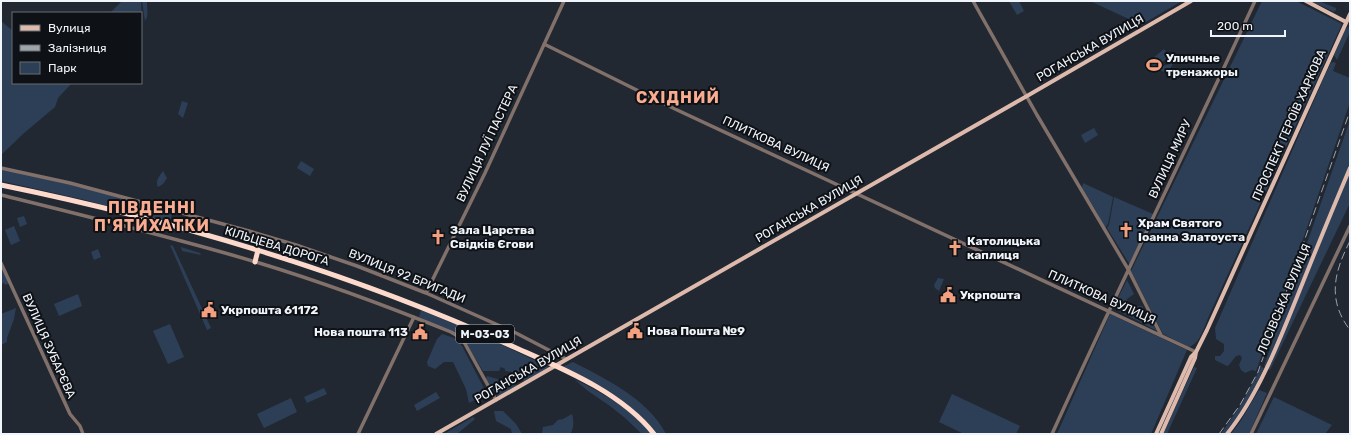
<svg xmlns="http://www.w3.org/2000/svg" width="1351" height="435" viewBox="0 0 1351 435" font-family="Rubik,sans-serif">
<rect width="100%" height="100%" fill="#212832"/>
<path fill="#2d3f57" d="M122,1H141L142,22L141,23V13H110Z
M142,1H147C147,8 149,16 145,21Z
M1009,1H1019L1024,11L1017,15Z
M1090,1H1182L1139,26L1133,21Z
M1262,1H1296L1342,24L1208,318C1204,328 1200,343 1189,347L1163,334L1131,271Z
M1311,1H1319L1336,8V10L1334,12Z
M1,21L13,31V83H72L58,98L55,107L23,134L1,155Z
M1348,27L1350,28V32L1337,60L1334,55L1345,30Z
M1164,49L1170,57L1154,67L1151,64L1154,62L1152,59Z
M1333,62L1336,63L1333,71L1350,78V102L1289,280L1256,371L1252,370L1245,373L1241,370L1239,365L1242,358L1240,355L1236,356L1229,365L1227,366L1215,360V356H1220L1224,351V344L1216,339L1215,328L1326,73L1331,63Z
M1173,63L1168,74L1156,68Z
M182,101L188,103L183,118L178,114Z
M1350,120V203L1270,370L1264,366Z
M1094,128L1098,135L1085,143L1081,135Z
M301,161L314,169L310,176L297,168Z
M1,168L70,183L173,211L169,224L141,215L85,200L1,181Z
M163,171L167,178L163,184L158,187C155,182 159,176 163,171Z
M1083,183L1113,197L1108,224L1105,228L1095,209L1082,188Z
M1114,197L1153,214L1130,265L1107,228L1109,225Z
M24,216L27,224L20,227L17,218Z
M14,226L20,241L11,245L5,230Z
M170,245L173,246L211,328L207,330Z
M181,247L200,253L201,255L182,251Z
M98,249L101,257L94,260L91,252Z
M1,263L10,283L5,285L4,283L1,284Z
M938,278L944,279L939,291L935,288L934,285Z
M1127,280L1134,294L1127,299V303L1124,305L1125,308L1131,313L1133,312L1132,309L1138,306H1142L1157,331L1113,308Z
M78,294L82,306L59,316L54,304Z
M16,308L14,319L7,338V342L1,345V314Z
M421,310L481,335L549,367L525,381L514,378L512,372L505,371V369L501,367L499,371H483L462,337L419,317Z
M1110,314L1187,350L1151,434H1057Z
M170,324L184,357L168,364L153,331Z
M442,334L454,338L462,346L487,394L469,403L466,389L453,362H444L435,369L428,366L427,362L437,339Z
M573,362C606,379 648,399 666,434H656L634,411L562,367Z
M1194,367L1197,368L1167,434H1163Z
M1261,367L1264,368L1253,392L1227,434H1221L1242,403Z
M487,376L501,380L504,379L505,381L517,385L499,396H497L486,379Z
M574,379C602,393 631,408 651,434H642L625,418L610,406L588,391Z
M324,388L327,394L307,403L304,397Z
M1259,390L1267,393L1249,434H1231L1240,422Z
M436,392L440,398L417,411L414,405Z
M952,394L1020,426L1016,434H964L939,422Z
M1274,397L1332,425L1325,434H1256Z
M291,398L297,412L264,428L257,414Z
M494,411H503L516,424L522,434H512L511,429L496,421Z
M572,414C574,421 574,429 570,434H540L542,433L543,427L553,425L558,420L563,419Z
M473,417L475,419L457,434H444Z"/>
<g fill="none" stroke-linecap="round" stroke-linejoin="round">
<path stroke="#82716a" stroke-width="3.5" d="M973,1L1037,115L1128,269L1161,335
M544,44L675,109L1196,352
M1,168L70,183L249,231L296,245L357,266L426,293L516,333L566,359
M1,195C86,216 172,237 256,262C322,282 387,306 451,332L461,338L464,342L496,400
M1,263L70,414L80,426L83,434
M426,293L485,173L564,1
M358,434L414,317
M1052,434C1118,289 1188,146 1255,1
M1251,434L1350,226"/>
<path stroke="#debaac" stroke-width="4" d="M1306,1L1346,22
M436,434L1027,96L1191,1
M1156,434L1191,357L1196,352
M1161,434L1195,358L1196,352L1207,330L1350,14
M1227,434C1259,395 1282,334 1301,287C1317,247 1333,208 1350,168"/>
<path stroke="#fdd9cc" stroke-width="5" d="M1,185C177,221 350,272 514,347C561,368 621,392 654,434
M255,262L258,250"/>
<path stroke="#9ea4ac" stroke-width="1" stroke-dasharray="8 4" stroke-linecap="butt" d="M1350,241C1334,272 1327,300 1350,330
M1219,434L1240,405L1258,372L1350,111"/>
</g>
<defs>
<symbol id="stadium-bare" viewBox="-9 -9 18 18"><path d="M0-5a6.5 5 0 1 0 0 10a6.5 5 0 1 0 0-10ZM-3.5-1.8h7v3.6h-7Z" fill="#f2a080" stroke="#0e1115" stroke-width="2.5" paint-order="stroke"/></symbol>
<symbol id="church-bare" viewBox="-9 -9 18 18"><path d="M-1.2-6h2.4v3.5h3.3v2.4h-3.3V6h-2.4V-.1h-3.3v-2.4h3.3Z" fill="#f2a080" stroke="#0e1115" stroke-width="2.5" paint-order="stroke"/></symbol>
<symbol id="civic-bare" viewBox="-9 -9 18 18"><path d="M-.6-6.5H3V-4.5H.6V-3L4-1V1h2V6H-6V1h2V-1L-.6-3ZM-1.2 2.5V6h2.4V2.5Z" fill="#f2a080" stroke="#0e1115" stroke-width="2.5" paint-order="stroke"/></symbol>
</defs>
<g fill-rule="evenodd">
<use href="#stadium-bare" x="1143" y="54" width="22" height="22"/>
<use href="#church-bare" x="1115" y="219" width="22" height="22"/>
<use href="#church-bare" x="427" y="226" width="22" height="22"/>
<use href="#church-bare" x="944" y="237" width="22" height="22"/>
<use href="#civic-bare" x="937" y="284" width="22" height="22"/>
<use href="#civic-bare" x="198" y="299" width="22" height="22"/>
<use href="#civic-bare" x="624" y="320" width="22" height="22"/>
<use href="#civic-bare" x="409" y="321" width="22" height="22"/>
</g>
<g text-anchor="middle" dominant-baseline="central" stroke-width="4" stroke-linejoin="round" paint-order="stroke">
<rect fill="#0e1115" stroke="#acb1b7" stroke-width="1" x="456" y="325" width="58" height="18" rx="3"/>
<g font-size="11" font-weight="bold" fill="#f0f5fc">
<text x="485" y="334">М-03-03</text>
</g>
<g font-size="12" fill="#f0f5fc" stroke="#0e1115">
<text transform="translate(1090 48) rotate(-30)">РОГАНСЬКА ВУЛИЦЯ</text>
<text transform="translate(1289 125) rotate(-66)">ПРОСПЕКТ ГЕРОЇВ ХАРКОВА</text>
<text transform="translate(487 143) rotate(-65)">ВУЛИЦЯ ЛУЇ ПАСТЕРА</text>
<text transform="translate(776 144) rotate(25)">ПЛИТКОВА ВУЛИЦЯ</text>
<text transform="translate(1170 159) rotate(-65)">ВУЛИЦЯ МИРУ</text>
<text transform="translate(809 209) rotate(-30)">РОГАНСЬКА ВУЛИЦЯ</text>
<text transform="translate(277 246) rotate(17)">КІЛЬЦЕВА ДОРОГА</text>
<text transform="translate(407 276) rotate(22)">ВУЛИЦЯ 92 БРИГАДИ</text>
<text transform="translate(1102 297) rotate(24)">ПЛИТКОВА ВУЛИЦЯ</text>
<text transform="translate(1284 299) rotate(-67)">ЛОСІВСЬКА ВУЛИЦЯ</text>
<text transform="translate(49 346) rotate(66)">ВУЛИЦЯ ЗУБАРЄВА</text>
<text transform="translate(528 370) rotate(-30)">РОГАНСЬКА ВУЛИЦЯ</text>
</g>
<g font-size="12" font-weight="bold" fill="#f0f5fc" stroke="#0e1115" text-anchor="start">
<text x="1166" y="58">Уличные<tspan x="1166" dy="14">тренажоры</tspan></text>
<text x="1138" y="223">Храм Святого<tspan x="1138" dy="14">Іоанна Златоуста</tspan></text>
<text x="450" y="230">Зала Царства<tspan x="450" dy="14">Свідків Єгови</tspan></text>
<text x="967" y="241">Католицька<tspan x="967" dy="14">каплиця</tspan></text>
<text x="960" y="295">Укрпошта</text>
<text x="221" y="310">Укрпошта 61172</text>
<text x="647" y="331">Нова Пошта №9</text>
<text x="408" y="332" text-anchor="end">Нова пошта 113</text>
</g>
<g font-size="16" font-weight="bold" letter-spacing="1" fill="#f9ac8f" stroke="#0e1115">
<text x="678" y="97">СХІДНИЙ</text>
<text x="152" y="207">ПІВДЕННІ<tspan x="152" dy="18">П'ЯТИХАТКИ</tspan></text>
</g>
</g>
<rect width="1351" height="435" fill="none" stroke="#f0f5fc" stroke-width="4"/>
<rect x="12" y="12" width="130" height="72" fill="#0e1115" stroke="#686c71"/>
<rect x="20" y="25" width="20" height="6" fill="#debaac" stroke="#686c71"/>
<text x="48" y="32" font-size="12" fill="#f0f5fc">Вулиця</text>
<rect x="20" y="45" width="20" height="6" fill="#9ea4ac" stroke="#686c71"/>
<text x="48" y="52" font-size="12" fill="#f0f5fc">Залізниця</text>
<rect x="20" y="62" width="20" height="12" fill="#2d3f57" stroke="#686c71"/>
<text x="48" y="72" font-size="12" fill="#f0f5fc">Парк</text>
<path d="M1211 30v6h74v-6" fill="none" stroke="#f0f5fc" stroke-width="2"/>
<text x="1217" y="30" font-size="12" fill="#f0f5fc" stroke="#0e1115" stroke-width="3" paint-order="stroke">200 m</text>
</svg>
